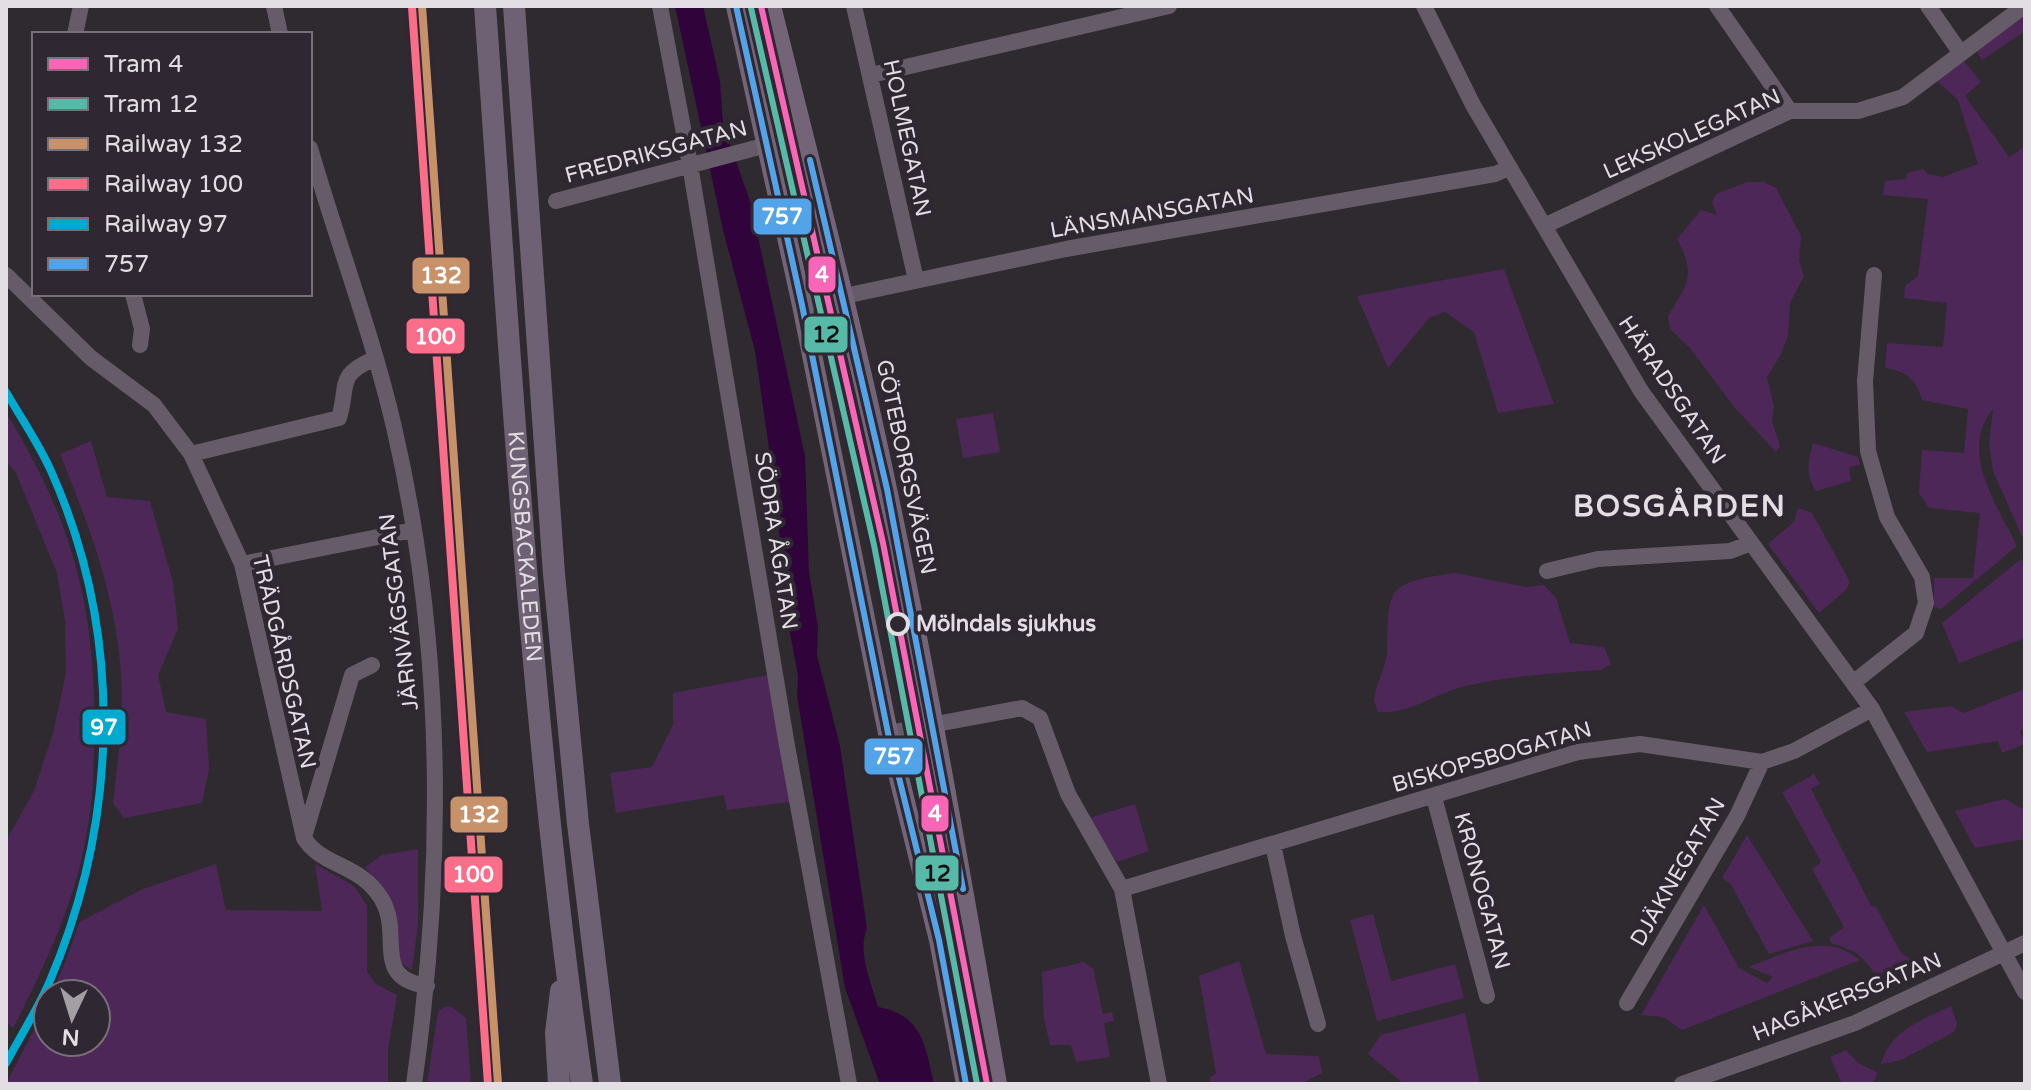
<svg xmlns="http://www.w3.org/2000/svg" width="2031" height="1090" viewBox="0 0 2031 1090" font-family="'Varela Round',sans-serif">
<rect width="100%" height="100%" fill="#2e2a2f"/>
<path fill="#4e2759" d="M2025,16V31L1982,60L1976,50Z
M1964,61L1981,82L1965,96L2009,157L2023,148L2025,150V543L1993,471L1989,443L1993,409C1958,451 1997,505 2017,546L1941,609L1934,607V578H1973L1980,513L1929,508L1919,493L1922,450L1964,453L1968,409L1922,400C1917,380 1905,370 1885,368L1887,343L1943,347L1947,303L1904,298L1905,286L1918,276L1928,199L1883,195L1885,181L1906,179L1907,173L1924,169L1927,174L1943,177L1978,164L1958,100L1937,81Z
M1747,182H1764L1776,188L1801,236L1799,261L1804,276L1790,303L1788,336L1781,354L1767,377L1774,406L1772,421L1780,446L1776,452L1735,408L1690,348L1670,329L1668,317C1687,283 1697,277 1677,239L1701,210L1717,215L1712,202L1716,194Z
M1504,269L1554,404L1498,413L1474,332L1445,312L1429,318L1388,368L1357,296Z
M6,413C76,526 97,615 94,746C93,779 93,810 86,843C71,909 44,968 13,1028L6,1022V841L34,791L53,733L66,673L65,621L57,573L16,473L6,461Z
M993,413L1000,452L963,458L956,419Z
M91,441L107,497L150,501L173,582L178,629L158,675L166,712L206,719L209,769L202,803L124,818L113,803C118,760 124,716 121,673C116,596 89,525 60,454Z
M1813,443L1858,457L1860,465L1849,467L1851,481L1816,491C1805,474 1808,462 1813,443Z
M1798,508L1812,513L1850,582L1846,590L1819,613L1768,544L1794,522Z
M2021,559L2025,567V638L1959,663L1942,623Z
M1455,573L1526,587L1544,585L1556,598L1570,643L1604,647L1611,664L1601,670C1555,673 1510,676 1466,686C1435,693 1411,714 1378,712L1374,701C1375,684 1386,669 1387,652C1389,587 1385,583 1455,573Z
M768,675L790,802L727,810L724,795L616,813L610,773L652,767L673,725V693Z
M2025,689V728L2020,731L2025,744L2002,753L1998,741L1927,752L1904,712L1951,706L1964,713Z
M1814,774L1820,784L1811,789L1871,906L1876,907L1901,953L1923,967L1881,987C1868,960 1860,951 1831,943L1829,938L1844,927L1812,869L1821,862L1782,792Z
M2005,799L2025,810V839L1975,848L1955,811Z
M1135,804L1149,851L1117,862L1089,818Z
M1747,835L1813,941L1769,954L1730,883L1722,878Z
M418,849V924L412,970L398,961C397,917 393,902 365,867L382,855Z
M216,864L226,910L322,911L315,864L354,886L367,905V972L376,984L397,995L388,1050V1084H6L48,1003V1042H96V994H52L79,922L143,889Z
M1704,905L1739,968L1767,983L1773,977L1749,967C1784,953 1826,931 1860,960L1682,1030L1663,1017L1641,1015Z
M1373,914L1391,981L1455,964L1464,998L1377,1021L1350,920Z
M1239,961L1266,1054L1319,1056L1322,1073L1301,1084H1211L1210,1077L1216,1074L1199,976Z
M1083,962L1093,968L1103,1014L1112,1012L1114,1021L1104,1023L1110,1057L1076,1062L1071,1045H1050L1044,1018L1042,972Z
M1951,1006L1957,1024L1954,1032L1901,1060L1881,1064C1891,1030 1920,1021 1951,1006Z
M444,1007H452L466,1018L471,1084H427L438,1012Z
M1465,1013L1480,1084H1404L1368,1054L1381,1035Z
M1846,1050L1858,1063L1878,1073L1872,1084H1842L1830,1057Z"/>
<path fill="#30043b" d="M675,6H703L720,81L723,124L751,204L805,456L809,572L818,627L817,655L840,746L867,928C857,952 871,982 878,1007C922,1015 925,1044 934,1084H880L845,988L797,696L798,676L786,611L776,498L755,351L723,230Z"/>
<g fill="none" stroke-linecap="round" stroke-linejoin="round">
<path stroke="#665b68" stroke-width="16" d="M274,6L280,34
M660,6L690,165L786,740L849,1084
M854,6L916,280
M1424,6L1473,105L1641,391L1872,709L2025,992
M1717,6L1790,111
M1928,6L1960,52
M75,34L81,6
M871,75L1169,6
M310,148C337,241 372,333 394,427C444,643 445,866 414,1084
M556,201L767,145
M1544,226L1790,111H1858L1903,97L2024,6
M6,275L91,358L154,405L191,454L242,564L304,838C322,867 359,863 381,898C404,935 370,978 427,986
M133,294L142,329L140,345
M802,305L1066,249L1495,174L1509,168
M191,454L339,418C349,385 336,375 374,359
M242,564L413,530
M1547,571L1598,559L1730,551L1751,543
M1854,682L1916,633L1926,603L1922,577L1887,517L1868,451L1865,381L1874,275
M888,733L1022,708L1040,718L1068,794L1122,889L1159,1084
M1434,797L1487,996
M304,837L352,675L372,665
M1273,845L1293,936L1318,1024
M1122,889L1578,752L1640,744L1762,762L1794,751L1872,709
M1627,1003L1737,816L1762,762
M1682,1084L1855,1023L2025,943"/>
<path stroke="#736577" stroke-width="20" d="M736,6L802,305L888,733L939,940L966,1084
M771,6C811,167 853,327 887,489C929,686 962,885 997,1084"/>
<g stroke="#6f6174" stroke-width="22">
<path id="s1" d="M485,6C511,366 531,727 582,1084"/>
<path d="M514,6L554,574L578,824L610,1084"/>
<path d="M559,1084L556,1033L561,991"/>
</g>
<defs>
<path id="bus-1" d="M736,6L802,305L888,733L939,940L966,1084
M810,160L887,489L963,889"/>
</defs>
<use href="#bus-1" stroke="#2f2732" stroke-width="12"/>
<use href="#bus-1" stroke="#53a3e8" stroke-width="6"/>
<defs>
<path id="rail-1" d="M422,6L498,1084"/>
<path id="rail-2" d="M412,7L488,1084"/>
<path id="rail-3" d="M6,392C21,418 39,444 51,471C124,634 119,820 49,983C37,1010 20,1037 6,1063"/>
</defs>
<use href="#rail-1" stroke="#2f2732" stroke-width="14"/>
<use href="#rail-2" stroke="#2f2732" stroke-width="14"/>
<use href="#rail-3" stroke="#2f2732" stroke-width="14"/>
<use href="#rail-1" stroke="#c7916a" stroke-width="8"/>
<use href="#rail-2" stroke="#fb6d88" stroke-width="8"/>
<use href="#rail-3" stroke="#00a9ce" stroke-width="8"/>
<defs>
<path id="tram-1" d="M761,6L883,543L987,1084"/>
<path id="tram-2" d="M751,8L874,545L977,1084"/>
</defs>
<use href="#tram-1" stroke="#2f2732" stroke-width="12"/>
<use href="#tram-2" stroke="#2f2732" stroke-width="12"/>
<use href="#tram-1" stroke="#fa66b7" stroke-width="6"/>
<use href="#tram-2" stroke="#57b9a8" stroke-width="6"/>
</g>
<circle fill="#2f2732" stroke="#e3dee4" stroke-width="4" cx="898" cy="624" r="10"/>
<g text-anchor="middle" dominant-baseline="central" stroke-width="8" stroke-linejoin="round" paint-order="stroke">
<g font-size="22" fill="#e3dee4" stroke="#2f2732">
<text transform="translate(1692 134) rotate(-24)">LEKSKOLEGATAN</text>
<text transform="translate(907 138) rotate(78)">HOLMEGATAN</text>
<text transform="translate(656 152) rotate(-15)">FREDRIKSGATAN</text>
<text transform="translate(1152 213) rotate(-10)">LÄNSMANSGATAN</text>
<text transform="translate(1672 390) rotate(56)">HÄRADSGATAN</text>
<text transform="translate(906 467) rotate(78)">GÖTEBORGSVÄGEN</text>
<text transform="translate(776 541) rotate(81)">SÖDRA ÅGATAN</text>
<text stroke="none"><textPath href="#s1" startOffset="542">KUNGSBACKALEDEN</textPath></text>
<text transform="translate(399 612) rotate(-97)">JÄRNVÄGSGATAN</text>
<text transform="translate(284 662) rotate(77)">TRÄDGÅRDSGATAN</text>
<text transform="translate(1492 757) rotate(-16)">BISKOPSBOGATAN</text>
<text transform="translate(1678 872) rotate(-60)">DJÄKNEGATAN</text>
<text transform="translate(1482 891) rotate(75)">KRONOGATAN</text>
<text transform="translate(1847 997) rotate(-22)">HAGÅKERSGATAN</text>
</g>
<g font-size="22" font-weight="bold" fill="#e3dee4" stroke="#2f2732" text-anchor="start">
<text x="916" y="624">Mölndals sjukhus</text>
</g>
<g font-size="30" font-weight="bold" letter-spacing="2" fill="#e3dee4" stroke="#2f2732">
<text x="1680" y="506">BOSGÅRDEN</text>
</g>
</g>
<g stroke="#2f2732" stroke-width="3">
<rect x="752" y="197" width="61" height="39" rx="8" fill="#53a3e8"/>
<rect x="807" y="255" width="30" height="39" rx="8" fill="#fa66b7"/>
<rect x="411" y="256" width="60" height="39" rx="8" fill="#c7916a"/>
<rect x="803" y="315" width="46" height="39" rx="8" fill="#57b9a8"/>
<rect x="405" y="317" width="61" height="38" rx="8" fill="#fb6d88"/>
<rect x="81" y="708" width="46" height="38" rx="8" fill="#00a9ce"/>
<rect x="863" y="737" width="61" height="39" rx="8" fill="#53a3e8"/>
<rect x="920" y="794" width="30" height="39" rx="8" fill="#fa66b7"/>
<rect x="449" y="795" width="60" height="39" rx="8" fill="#c7916a"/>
<rect x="914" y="854" width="46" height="38" rx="8" fill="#57b9a8"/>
<rect x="443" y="855" width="61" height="39" rx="8" fill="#fb6d88"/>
</g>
<g font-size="22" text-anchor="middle" font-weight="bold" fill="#fff">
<text x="782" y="224">757</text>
<text x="822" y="282">4</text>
<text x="441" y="283">132</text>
<text x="435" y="344">100</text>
<text x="104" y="735">97</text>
<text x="894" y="764">757</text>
<text x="935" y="821">4</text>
<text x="479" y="822">132</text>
<text x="473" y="882">100</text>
</g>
<g font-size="22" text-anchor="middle" font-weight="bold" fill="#111">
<text x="826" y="342">12</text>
<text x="937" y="881">12</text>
</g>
<rect width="2031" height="1090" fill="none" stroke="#e3dee4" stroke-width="16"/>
<rect x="32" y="32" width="280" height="264" fill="#2f2732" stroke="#777079" stroke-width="2"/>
<rect x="48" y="58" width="40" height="12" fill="#fa66b7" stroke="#777079" stroke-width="2"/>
<text x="104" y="72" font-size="24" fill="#e3dee4">Tram 4</text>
<rect x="48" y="98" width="40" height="12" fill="#57b9a8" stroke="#777079" stroke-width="2"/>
<text x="104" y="112" font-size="24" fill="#e3dee4">Tram 12</text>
<rect x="48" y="138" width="40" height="12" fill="#c7916a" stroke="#777079" stroke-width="2"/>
<text x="104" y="152" font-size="24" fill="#e3dee4">Railway 132</text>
<rect x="48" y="178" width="40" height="12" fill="#fb6d88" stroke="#777079" stroke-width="2"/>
<text x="104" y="192" font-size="24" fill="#e3dee4">Railway 100</text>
<rect x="48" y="218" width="40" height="12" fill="#00a9ce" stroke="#777079" stroke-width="2"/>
<text x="104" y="232" font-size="24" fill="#e3dee4">Railway 97</text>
<rect x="48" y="258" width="40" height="12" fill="#53a3e8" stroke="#777079" stroke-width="2"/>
<text x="104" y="272" font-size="24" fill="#e3dee4">757</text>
<g transform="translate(72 1018) rotate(184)"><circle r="38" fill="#2f2732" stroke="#777079" stroke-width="2"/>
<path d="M0-6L14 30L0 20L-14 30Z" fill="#a49fa5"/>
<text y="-12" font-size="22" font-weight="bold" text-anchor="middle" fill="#e3dee4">N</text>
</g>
</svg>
